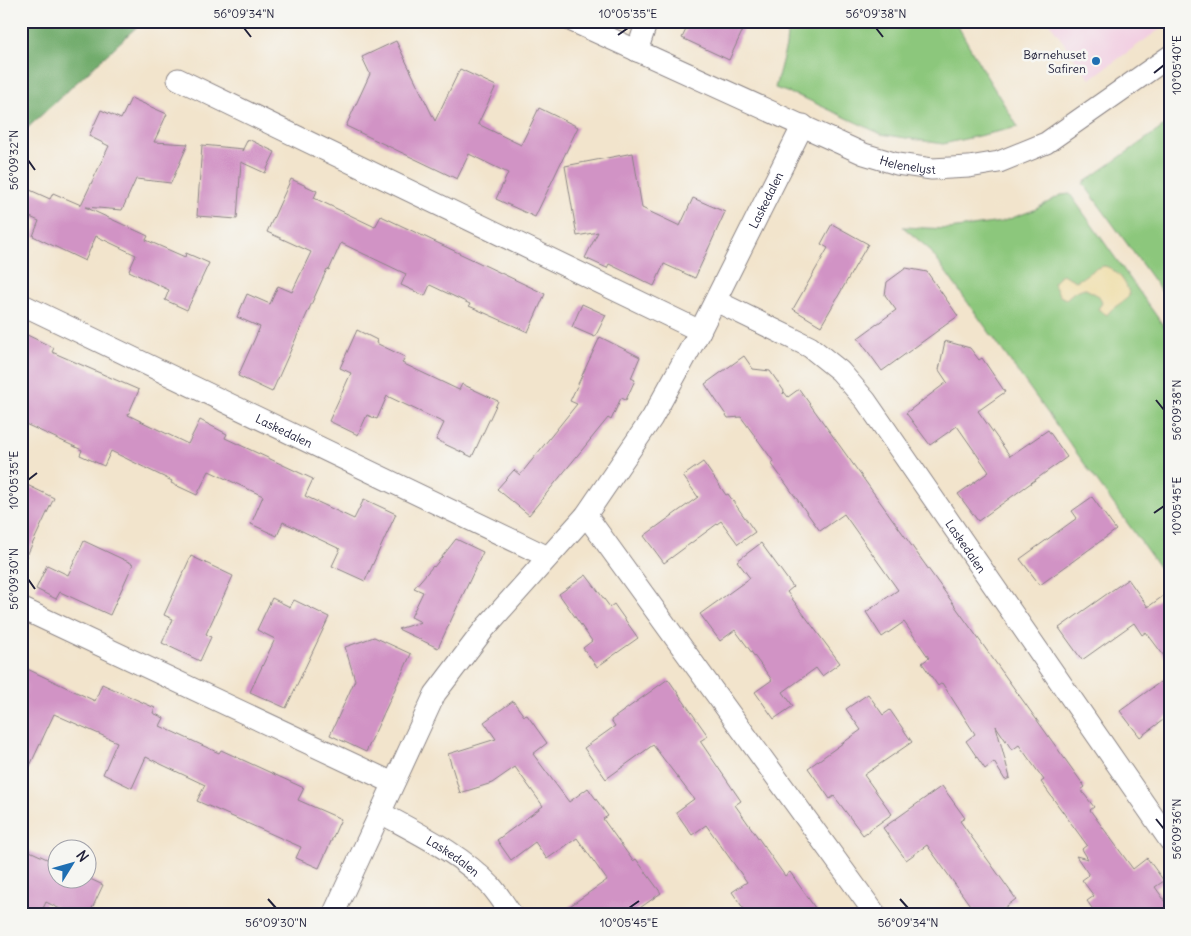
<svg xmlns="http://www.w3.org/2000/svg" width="1191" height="936" viewBox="0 0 1191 936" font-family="Delius,sans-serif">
<rect width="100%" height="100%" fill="#f6f6f2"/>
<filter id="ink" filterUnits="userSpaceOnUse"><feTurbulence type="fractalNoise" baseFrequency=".02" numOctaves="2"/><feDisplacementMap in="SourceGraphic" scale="10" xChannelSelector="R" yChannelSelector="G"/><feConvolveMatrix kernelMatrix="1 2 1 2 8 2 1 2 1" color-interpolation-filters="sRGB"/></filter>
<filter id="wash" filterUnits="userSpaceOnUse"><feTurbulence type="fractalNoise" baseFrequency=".0096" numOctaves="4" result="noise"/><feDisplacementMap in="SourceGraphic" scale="20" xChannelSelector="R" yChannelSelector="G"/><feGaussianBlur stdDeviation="1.12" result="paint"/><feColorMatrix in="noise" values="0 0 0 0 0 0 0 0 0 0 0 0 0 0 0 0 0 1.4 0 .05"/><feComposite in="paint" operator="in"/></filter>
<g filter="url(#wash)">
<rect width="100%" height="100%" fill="#f2e4cc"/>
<path fill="#f2cfe2" d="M1048,21H1170V22L1090,79Z"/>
<path fill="#8cc77c" stroke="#57745c" d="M788,21H955L984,72L1018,127L943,144L881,134L804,98L775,88L786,46Z
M1170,122V303L1083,183Z
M1070,194L1170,335V582L929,249L903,227L949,229L1001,222L1034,210L1061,195Z"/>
<path fill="#71ac6c" stroke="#4a6754" d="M21,21H143L21,134Z"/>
<path fill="#eeda9e" stroke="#887e6c" d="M1104,266C1116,268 1129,285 1129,296C1122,304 1113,306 1107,315L1098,309L1102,303L1099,296L1084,288L1074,292L1066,299L1060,296L1053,283L1062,274L1076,281C1087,276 1092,268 1104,266Z"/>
<g id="blocks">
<path fill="#d193c5" d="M690,21H747L729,60L682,38Z
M396,41L435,121L460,69L496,86L478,124L521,145L539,108L578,127L535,217L496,199L508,173L469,154L457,179L346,126L370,74L362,57Z
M131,98L167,114L154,142L188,144L171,183L136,179L122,210L85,207L148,236L146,240L185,257L186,253L209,263L187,310L165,300L169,290L129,271L136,255L96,236L85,261L33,236L39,221L21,213V186L50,199L53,193L81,205L109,146L89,136L101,110L121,119Z
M248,139L275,152L265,173L241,162L237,219L197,216L202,145L243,149L242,151Z
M633,153L642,208L680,226L693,198L725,212L695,278L664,264L654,286L609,264L607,268L585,258L598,232L577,236L565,166Z
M291,179L317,191L314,198L375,227L381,216L545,294L528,332L469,306L470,304L430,285L425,296L401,285L406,274L341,243L329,270L327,269L272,392L238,376L260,327L237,317L247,294L270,304L278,286L292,292L311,252L267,232Z
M832,224L868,244L821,326L793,309L828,248L821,244Z
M906,268L927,272L958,316L882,371L858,338L896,310L885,295L887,282Z
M582,304L606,315L595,337L572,327Z
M357,330L377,340L376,343L405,357L402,363L459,390L462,384L498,401L472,457L436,440L444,423L387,396L377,419L367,415L358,435L329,421L351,373L340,368Z
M21,332L54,348L52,352L139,390L128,415L188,444L200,420L227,434L225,438L313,479L305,496L354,519L364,499L396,514L365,581L332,566L340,549L283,522L277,536L251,524L263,496L209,471L197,495L171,483L172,481L111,451L104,466L80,455L82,450L21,422Z
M600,337L640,357L631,378L635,380L626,400L621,398L611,420L608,418L529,515L497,489L514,470L520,475L577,404L570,401Z
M945,341L970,348L979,360L982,358L1005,392L978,411L1010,456L1048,430L1067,457L978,521L958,494L989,472L957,426L930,445L906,413L947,382L939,370Z
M744,356L753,369L770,371L784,391L783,394L784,392L788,397L799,389L1085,787L1081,790L1094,807L1090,810L1133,869L1147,858L1164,881L1155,887L1170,908V915H1097L1087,901L1094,896L1082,880L1089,875L1076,856L1088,859L1082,849L1087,845L1041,782L1044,780L1019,745L1012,750L996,726L1010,778L1005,780L994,762L985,769L966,741L975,734L942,683L938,686L922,663L929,658L904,622L882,637L866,612L898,590L844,514L820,531L771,463L774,462L741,417L728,418L705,384Z
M703,462L726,495L728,494L755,532L738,544L721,521L664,563L644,536L698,497L683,476Z
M21,482L54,498L21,568Z
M1092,497L1116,530L1040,585L1020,559L1077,518L1072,511Z
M456,539L483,552L438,648L398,629L421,622L411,617L423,592L414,588L433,566L434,567Z
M84,541L133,564L110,615L60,592L56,599L36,589L47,565L68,575Z
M761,543L793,587L787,592L840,663L822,676L816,668L783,692L793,706L774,719L755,692L772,680L735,630L720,641L700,614L750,578L737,561Z
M191,556L233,576L206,634L211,637L200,661L162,643L173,619L164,615Z
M586,575L610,607L614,604L638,638L597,667L583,648L592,641L559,594Z
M1128,579L1148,607L1170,591V664L1146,632L1142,635L1134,623L1082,660L1059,628Z
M272,598L290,607L294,600L329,617L286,708L250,692L275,639L257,630Z
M374,637L411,654L366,752L330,735L355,680L345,647Z
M21,666L95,701L102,684L155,708L153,713L164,718L160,726L219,753L221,750L304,788L298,800L341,819L319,868L296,858L301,847L197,801L205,785L146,757L132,788L103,774L117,742L54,714L21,785Z
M1170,675V715L1140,737L1120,711Z
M668,679L708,736L700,741L741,801L735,805L785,876L790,872L820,915H748L732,892L747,882L706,825L692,835L676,812L694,799L653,745L606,779L584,748L615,726L611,720Z
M868,694L883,715L890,710L912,742L864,775L892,814L863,835L834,796L830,799L808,768L861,730L846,709Z
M513,701L524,716L527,715L547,743L533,754L569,802L588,788L608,816L603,819L633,861L636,859L661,893L630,915H557L607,880L577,838L547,859L535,842L511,860L497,840L543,806L515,767L492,783L460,793L448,754L496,739L484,722Z
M942,786L965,818L960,821L1016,899L995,915H977L927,845L906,860L883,828Z
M21,847L58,864V878H88L103,885L89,915H72L46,902L40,915H21Z"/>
</g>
</g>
<g filter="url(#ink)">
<use href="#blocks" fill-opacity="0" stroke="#8a8384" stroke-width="1"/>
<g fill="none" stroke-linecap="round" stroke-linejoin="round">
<defs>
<g id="street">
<path id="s1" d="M572,21L864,154L897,164L932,169L969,167L999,162L1046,143L1170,56"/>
<path d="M637,51L647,21"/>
<path d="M178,79L700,331"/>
<path id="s2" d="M716,301L810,347L840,371L866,401L1170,841"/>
<path id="s3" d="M21,304L548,557"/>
<path d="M586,515L876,915"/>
<path d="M21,608L393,783"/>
<path id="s4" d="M381,813C419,834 460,853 491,886C499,895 505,905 512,915"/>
<path id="s5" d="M333,915L435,694L485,628L586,515L652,418L700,331L803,125"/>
</g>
</defs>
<use href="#street" stroke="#8a8384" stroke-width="23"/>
<use href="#street" stroke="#fff" stroke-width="21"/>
</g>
</g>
<path fill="none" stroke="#22223b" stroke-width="2" d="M244,28L251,37M876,28L883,37M618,35L628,28M1154,73L1164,65M28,160L35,170M1156,400L1164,410M28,480L37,473M1154,513L1164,506M28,579L35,589M1156,819L1164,829M268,899L276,908M900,899L908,908M629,908L639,901"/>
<circle fill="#1f6fb2" stroke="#f6f6f2" stroke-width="2" cx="1096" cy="61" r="5"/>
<g text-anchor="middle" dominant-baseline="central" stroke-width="5" stroke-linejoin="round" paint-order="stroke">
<g font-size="12" fill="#22223b" stroke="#f6f6f2" text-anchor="end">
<text x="1086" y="54">Børnehuset<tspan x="1086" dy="14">Safiren</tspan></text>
</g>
<g font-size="12" fill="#22223b" stroke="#f6f6f2">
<text stroke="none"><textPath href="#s1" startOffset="366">Helenelyst</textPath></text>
<text stroke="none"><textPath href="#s5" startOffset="841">Laskedalen</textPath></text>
<text stroke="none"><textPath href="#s3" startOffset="292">Laskedalen</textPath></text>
<text stroke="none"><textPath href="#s2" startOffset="359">Laskedalen</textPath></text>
<text stroke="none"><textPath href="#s4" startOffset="84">Laskedalen</textPath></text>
</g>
</g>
<rect width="1191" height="936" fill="none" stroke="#f6f6f2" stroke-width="55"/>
<g transform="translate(72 864) rotate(53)"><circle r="24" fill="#f6f6f2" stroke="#a1a1a9"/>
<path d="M0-4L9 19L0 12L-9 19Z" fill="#1f6fb2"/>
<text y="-8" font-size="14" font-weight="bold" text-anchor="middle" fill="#22223b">N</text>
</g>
<rect x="28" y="28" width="1136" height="880" fill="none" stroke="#22223b" stroke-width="2"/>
<g font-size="12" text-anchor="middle" fill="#22223b">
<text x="244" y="18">56°09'34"N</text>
<text x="628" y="18">10°05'35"E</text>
<text x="876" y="18">56°09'38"N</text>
<text transform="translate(1177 65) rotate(-90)" y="4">10°05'40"E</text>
<text transform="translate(14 160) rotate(-90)" y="4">56°09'32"N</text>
<text transform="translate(1177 410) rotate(-90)" y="4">56°09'38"N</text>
<text transform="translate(14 480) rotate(-90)" y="4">10°05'35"E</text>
<text transform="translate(1177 506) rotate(-90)" y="4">10°05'45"E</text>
<text transform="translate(14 579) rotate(-90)" y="4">56°09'30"N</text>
<text transform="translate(1177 829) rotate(-90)" y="4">56°09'36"N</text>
<text x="276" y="927">56°09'30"N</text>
<text x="629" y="927">10°05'45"E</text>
<text x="908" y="927">56°09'34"N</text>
</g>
</svg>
